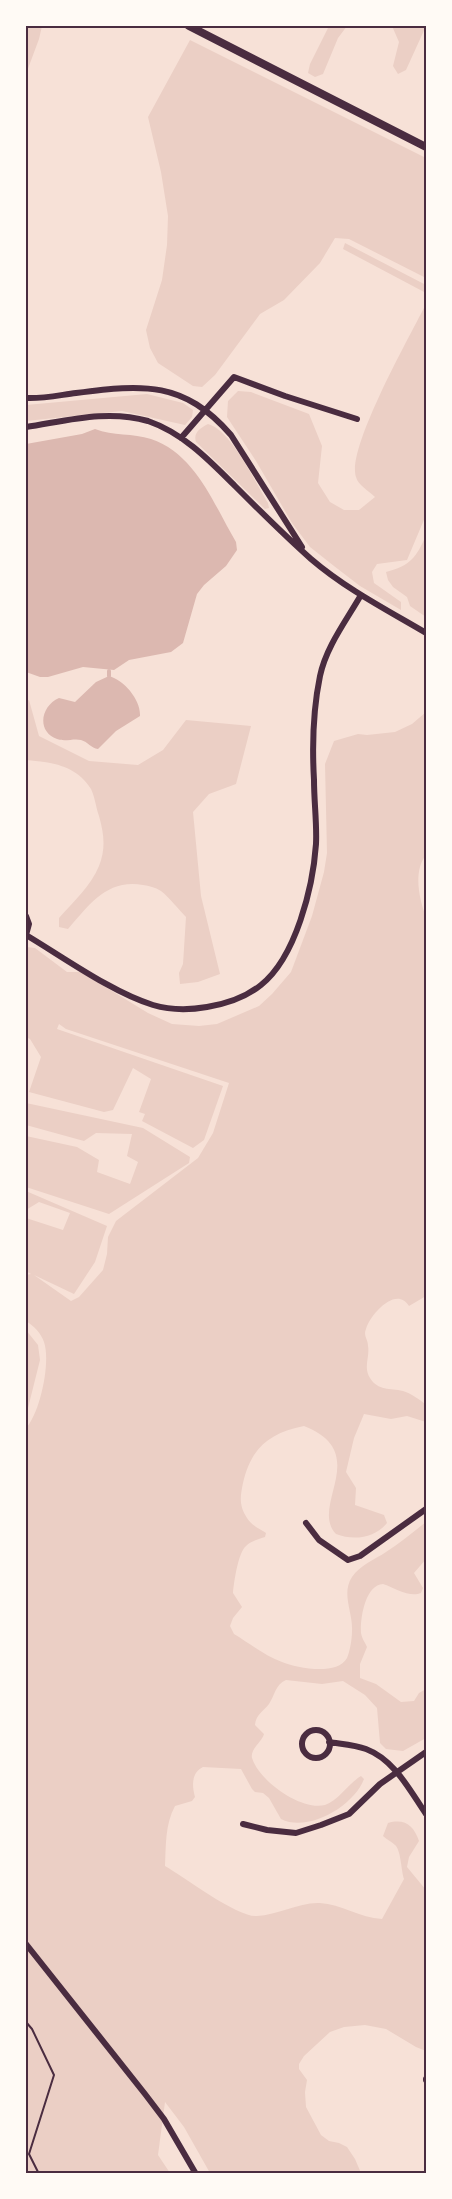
<svg xmlns="http://www.w3.org/2000/svg" width="452" height="2199" viewBox="0 0 452 2199" font-family="'Sofia Sans Condensed',sans-serif">
<rect width="100%" height="100%" fill="#f7e1d7"/>
<path fill="#ebcfc5" d="M26,26H42L39,39L26,74Z
M329,26H347L338,38L323,74L315,77L308,73L310,64Z
M392,26H426L406,70L398,74L393,66L399,42Z
M190,40L426,158V278L349,239L335,238L320,263L284,300L260,314L215,375L202,387L193,386L158,363L150,348L146,330L162,280L167,245L168,216L161,172L148,117Z
M345,243L426,285V293L343,249Z
M426,304V515L407,560L377,564L372,572L374,583L401,602V610L360,586L334,566L310,547L292,523L256,461L227,417L228,401L238,391L251,392L309,414L322,446L318,483L330,502L344,510H359L375,497C369,491 358,485 356,477C346,449 411,334 426,304Z
M147,394L183,403L193,410L192,417L185,425L122,411L26,421V405Z
M208,424C231,430 255,482 268,503L269,508L265,509L196,442C193,433 200,428 208,424Z
M426,535V617L410,606L407,597L393,587L388,580L386,572C410,566 417,557 426,535Z
M29,700L39,736L89,761L138,765L163,750L186,720L251,726L236,784L209,794L193,812L201,896L220,974L198,982L180,984L179,973L183,964L186,917C178,909 170,898 161,891C155,887 149,886 143,885C107,879 90,904 68,929L59,927V918C73,902 91,886 99,866C106,848 104,834 99,816C96,808 95,797 91,789C76,765 51,762 26,760V701Z
M426,712V855C413,871 419,899 426,917V1296L409,1306C396,1285 370,1315 366,1329C363,1336 368,1339 368,1346C370,1357 363,1367 370,1378C378,1391 390,1388 403,1391C410,1393 421,1400 426,1405V1422L407,1416L391,1419L364,1414L354,1438L346,1472L356,1488L355,1505L384,1515L387,1523C375,1538 354,1541 336,1534C309,1506 373,1453 304,1426C269,1433 251,1448 243,1483C240,1497 239,1506 247,1518C252,1526 259,1528 266,1533L265,1537C259,1539 251,1541 246,1546C238,1553 234,1582 233,1593L242,1607L233,1618L230,1626L234,1634C249,1643 265,1656 282,1662C297,1668 337,1676 347,1658C350,1651 352,1639 352,1631C353,1612 341,1594 352,1577C360,1565 374,1560 386,1552C400,1543 413,1532 426,1522V1559L414,1573L423,1588L421,1593C410,1598 395,1588 383,1584C365,1585 360,1619 361,1633C362,1639 365,1642 367,1647L360,1664V1678L376,1684L401,1702L414,1701L419,1693L426,1689V1738L403,1751L386,1749L380,1743L377,1708L365,1695L343,1681L322,1684L286,1680C275,1685 275,1695 269,1704C263,1712 256,1714 255,1725L264,1734C262,1742 250,1749 252,1758C259,1781 301,1811 325,1805C338,1801 349,1783 361,1776L364,1779C354,1806 308,1833 281,1819L269,1798L263,1793L255,1792L252,1789L241,1769L203,1767C191,1773 192,1786 195,1797L192,1801L175,1806C165,1824 166,1846 165,1866C184,1877 238,1918 257,1916C278,1915 299,1902 320,1903C341,1904 360,1918 382,1919L404,1879C401,1870 401,1850 395,1845C391,1841 387,1840 383,1836L388,1823C405,1818 414,1826 419,1841L409,1857L407,1867L426,1890V2051L416,2047L386,2029L365,2025L344,2027L330,2032L304,2056L299,2064V2069L307,2080L305,2092L306,2107L321,2135L329,2141L339,2143L347,2147L355,2159L361,2173H210L184,2127L165,2102L158,2155L170,2173H26V1428C40,1413 51,1362 44,1342C41,1333 34,1326 26,1321V1275L31,1274L26,1271V1218L63,1230L70,1213L39,1202L26,1210V1191L107,1226L95,1262L74,1294L34,1275L71,1301L79,1297L103,1270L107,1254L108,1237L116,1221L198,1158L213,1133L229,1083L66,1029L59,1024L57,1029L223,1086L204,1140L193,1148L142,1121L145,1114L139,1112L151,1079L133,1068L113,1110L104,1112L29,1092L41,1057L30,1039L26,1037V947L35,948L67,972H81L148,1013L172,1024L199,1026L217,1024L259,1006L272,994L291,972L312,916L324,872L327,853L325,764L334,741L358,734L367,735L395,732L412,724Z
M26,1103L143,1128L190,1157L189,1163L109,1214L26,1187V1136L77,1147L99,1160L97,1172L130,1184L138,1162L127,1156L132,1134L96,1133L84,1141L26,1125Z
M26,1330L38,1345L40,1360L26,1416Z"/>
<path fill="#dcb8b0" d="M95,429C113,436 133,433 151,439C196,454 214,505 236,542L237,550L226,566L204,585L197,594L183,643L171,652L129,660L114,670L83,667L48,677H40L26,672V444L82,434Z
M109,676C124,680 141,700 140,716L116,731L98,749C91,748 88,742 81,740C74,738 65,742 57,739C36,731 41,706 59,698L75,702L96,682Z"/>
<g fill="none" stroke-linecap="round" stroke-linejoin="round">
<path stroke="#dcb8b0" stroke-width="4" d="M109,676V671"/>
<path stroke="#4a2c40" stroke-width="2" d="M26,2022L32,2029L54,2075L29,2154L39,2174"/>
<path stroke="#4a2c40" stroke-width="6" d="M26,398C42,399 60,395 76,393C144,384 184,381 231,435L302,547
M26,427C66,421 107,409 148,421C183,433 209,460 235,486C260,511 285,536 311,559C346,589 387,610 426,633
M181,438L234,377L285,396L357,419
M26,916L29,924L26,935
M26,935C63,957 113,993 153,1005C170,1010 190,1010 207,1007C226,1004 246,997 261,985C296,957 313,887 316,844C317,823 314,802 314,780C312,745 313,710 320,676C326,647 346,621 361,595
M306,1523L319,1540L348,1560L360,1556L426,1509
M302 1744a14 14 0 1 1 28 0a14 14 0 1 1-28 0Z
M329,1742C341,1744 355,1745 366,1749C395,1760 410,1791 426,1814
M243,1824L267,1830L296,1833L321,1825L349,1814L380,1784L426,1752
M26,1944L145,2094L164,2119L196,2174
M426,2079V2080"/>
<path stroke="#4a2c40" stroke-width="8" d="M189,26L426,147"/>
</g>
<rect width="452" height="2199" fill="none" stroke="#fffaf5" stroke-width="54"/>
<rect x="27" y="27" width="398" height="2145" fill="none" stroke="#4a2c40" stroke-width="2"/>
</svg>
